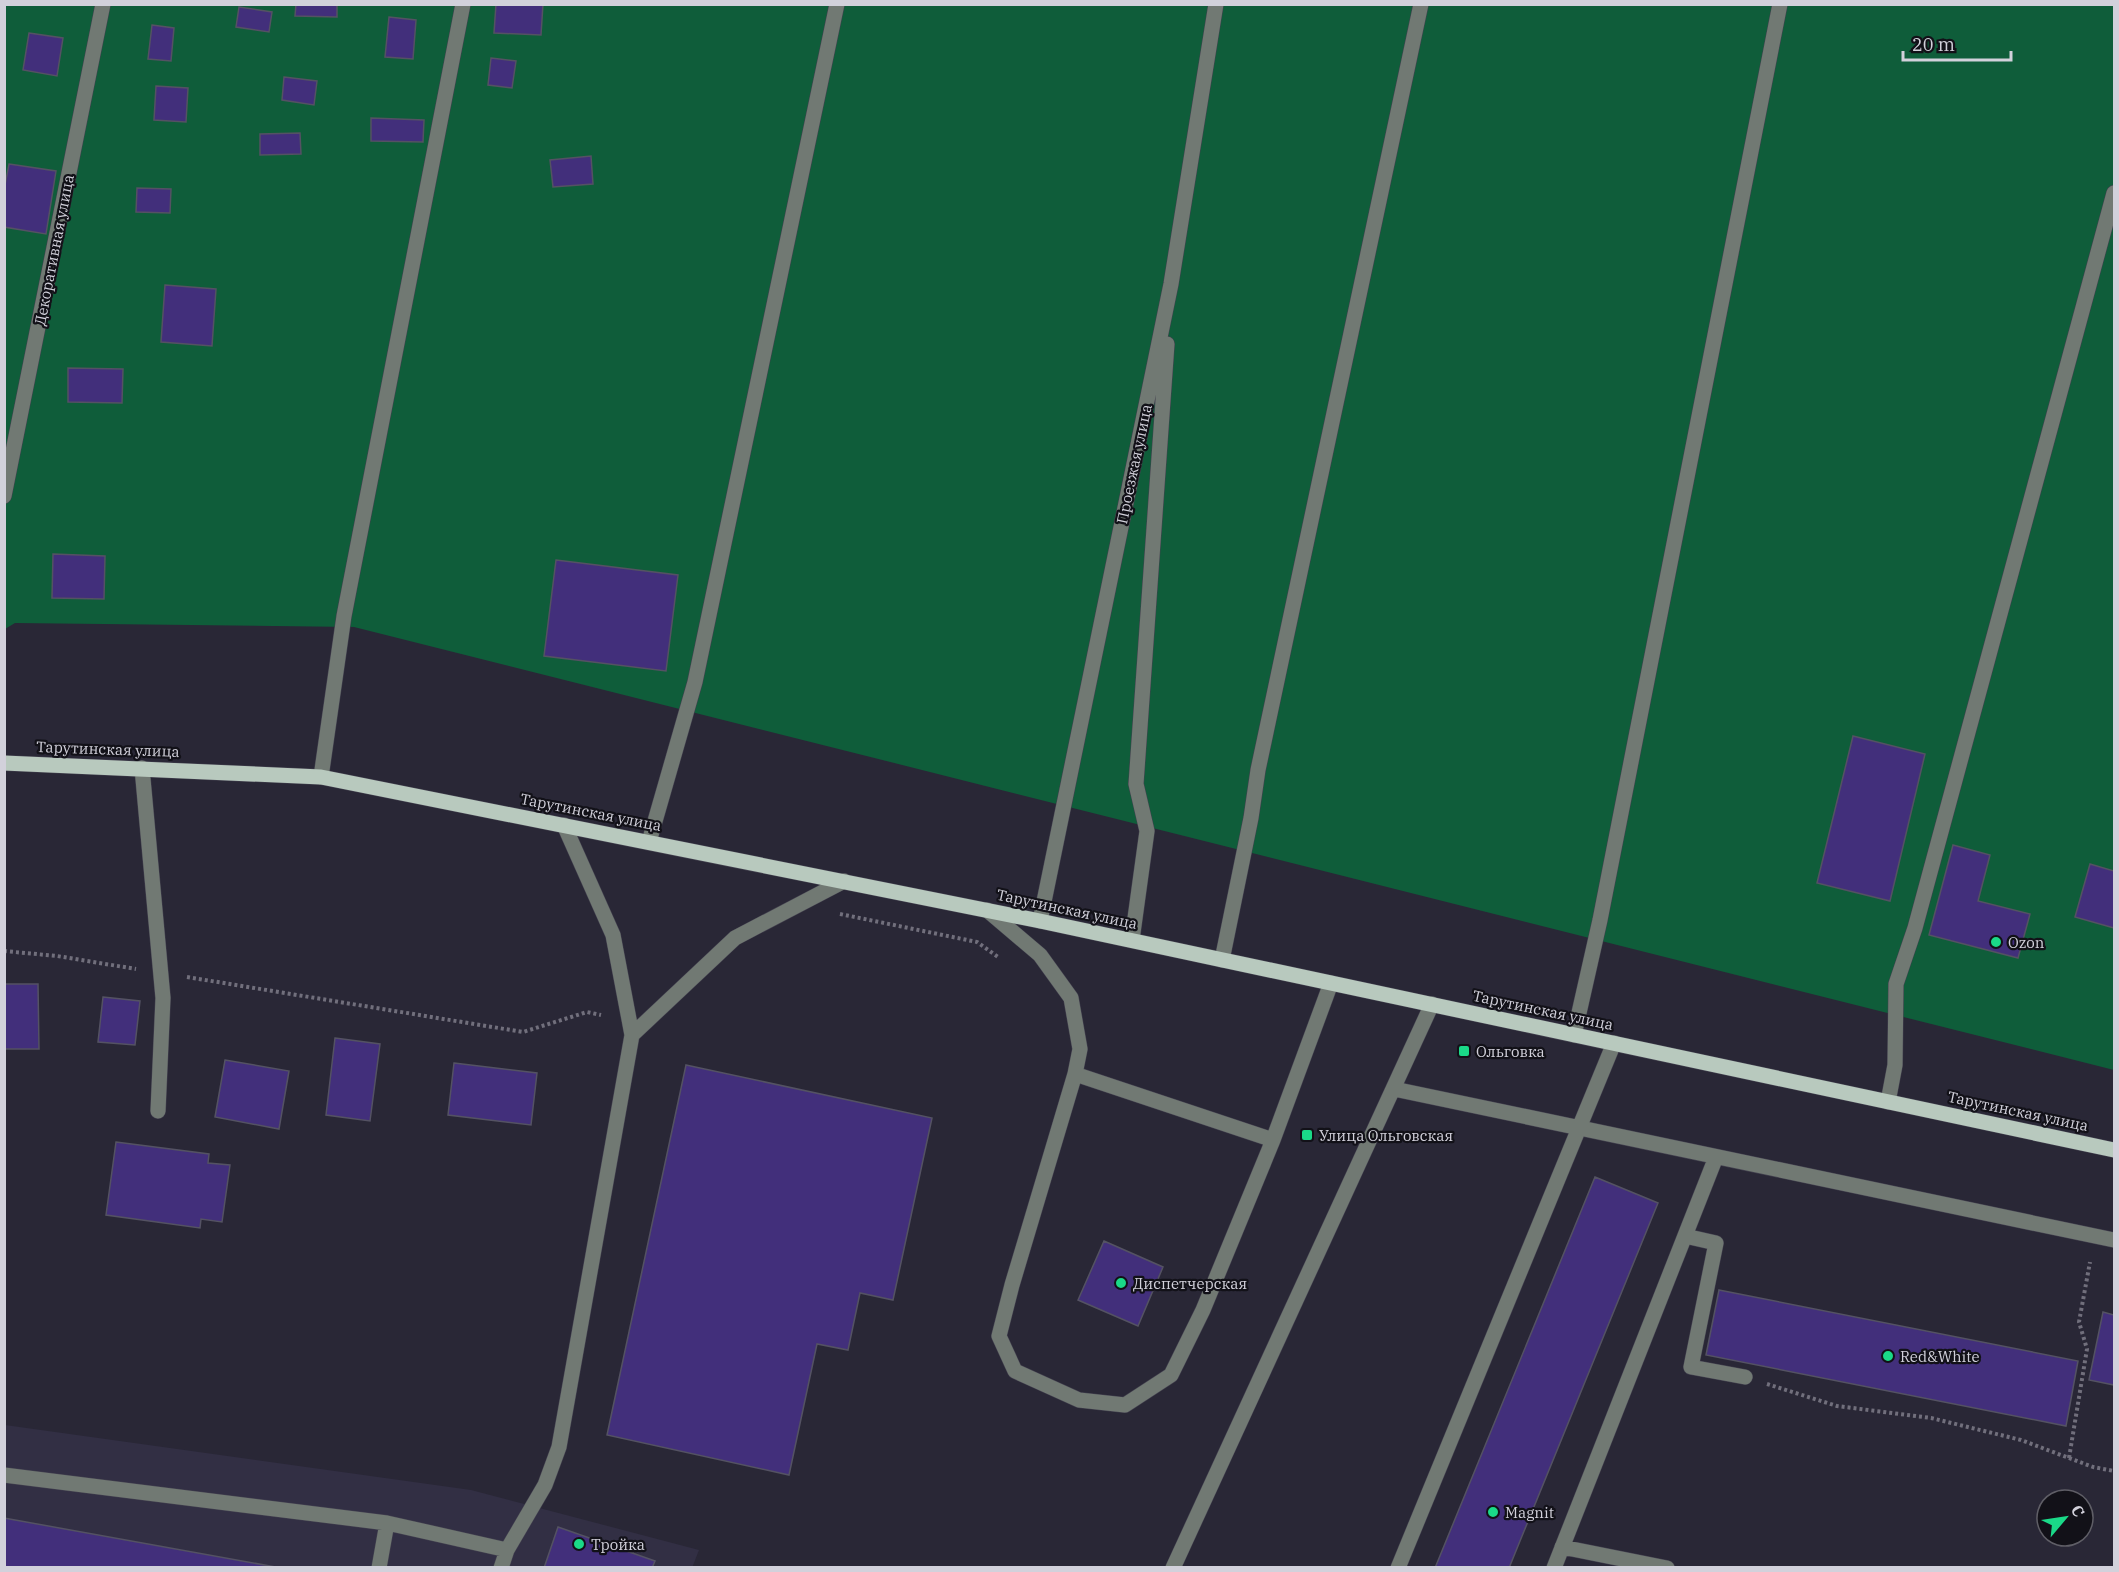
<svg xmlns="http://www.w3.org/2000/svg" width="2119" height="1572" viewBox="0 0 2119 1572" font-family="'IBM Plex Serif',serif">
<rect width="100%" height="100%" fill="#292736"/>
<path fill="#322f44" d="M5,1425L471,1490L699,1550L692,1568H5Z"/>
<path fill="#0f5d3a" d="M4,5H2114V1070L354,627L15,623L5,629Z"/>
<path fill="#422f7b" stroke="#545263" stroke-width="1.5" d="M296,4H337V17L295,16Z
M496,4H543L541,35L494,33Z
M239,7L272,12L269,32L236,27Z
M389,17L416,20L413,59L385,57Z
M152,25L174,28L171,61L148,59Z
M29,33L63,38L57,76L23,70Z
M491,58L516,61L512,88L488,85Z
M284,77L317,81L314,105L282,100Z
M156,86L188,88L186,122L154,120Z
M371,118L424,120L423,142L371,141Z
M300,133L301,154L260,155V134Z
M591,156L593,184L553,187L550,160Z
M9,164L56,171L46,234L4,227V190Z
M137,188L171,189L170,213L136,212Z
M165,285L216,289L212,346L161,342Z
M68,368L123,369L122,403L68,402Z
M53,554L105,556L104,599L52,598Z
M556,560L678,575L666,671L544,656Z
M1853,736L1925,754L1890,901L1817,883Z
M1953,845L1990,855L1978,901L2030,914L2018,958L1929,935Z
M2090,864L2114,871V928L2075,917Z
M4,984H38L39,1049H4Z
M103,997L140,1001L135,1045L98,1042Z
M335,1038L380,1044L370,1121L326,1115Z
M225,1060L289,1071L279,1129L215,1117Z
M454,1063L537,1073L531,1125L448,1115Z
M686,1065L932,1118L893,1300L860,1293L848,1350L817,1344L789,1475L607,1435Z
M116,1142L209,1154L208,1163L230,1165L222,1222L201,1219L200,1228L106,1215Z
M1595,1177L1658,1203L1509,1568H1435Z
M1104,1241L1163,1267L1138,1326L1078,1300Z
M1719,1290L2078,1361L2066,1426L1706,1355Z
M2103,1312L2114,1315V1385L2089,1380Z
M4,1518L281,1568H4Z
M558,1527L655,1561L652,1568H544Z"/>
<g fill="none" stroke-linecap="round" stroke-linejoin="round">
<defs>
<path id="minor" d="M4,496L103,4
M142,768L163,998L158,1111
M321,777L344,616L463,4
M564,825L613,935L632,1035
M649,842L695,682L837,4
M987,910L1040,955L1071,998L1080,1049L1075,1074L1012,1285L999,1336L1015,1371L1079,1400L1125,1405L1171,1375L1203,1310L1273,1140
M1040,921L1171,284L1216,4
M1132,940L1147,831L1136,784L1167,344
M1222,960L1251,818L1258,770L1421,4
M1574,1035L1600,920L1780,4
M1075,1074L1273,1140L1331,983
M1394,1089L2114,1240
M1888,1102L1895,1065L1896,984L1915,928L2114,193
M1685,1236L1716,1243L1691,1367L1745,1377
M4,1475L387,1523L379,1568
M387,1523L507,1550
M1562,1547L1667,1568
M501,1568L507,1550L545,1485L559,1447L632,1035L735,938L844,881
M1173,1568L1432,1004
M1398,1568L1614,1043
M1554,1568L1716,1157"/>
<path id="major" d="M4,763L321,777L1040,921L2114,1150"/>
</defs>
<use href="#minor" stroke="#444250" stroke-width="16"/>
<use href="#major" stroke="#444250" stroke-width="16"/>
<path stroke="#716f7c" stroke-width="4" stroke-dasharray="3 3" stroke-linecap="butt" d="M840,914L977,942L998,957
M4,951L57,956L136,969
M187,977L523,1032L587,1012L601,1015
M1767,1384L1837,1406L1931,1418L2021,1440L2093,1467L2114,1471
M2069,1458L2087,1349L2079,1322L2090,1262"/>
<use href="#minor" stroke="#717973" stroke-width="15"/>
<use href="#major" stroke="#b8c9be" stroke-width="15"/>
</g>
<g fill="#1ad988" stroke="#121118" stroke-width="2">
<circle cx="1996" cy="942" r="6"/>
<rect x="1458" y="1045" width="12" height="12" rx="3"/>
<rect x="1301" y="1129" width="12" height="12" rx="3"/>
<circle cx="1121" cy="1283" r="6"/>
<circle cx="1888" cy="1356" r="6"/>
<circle cx="1493" cy="1512" r="6"/>
<circle cx="579" cy="1544" r="6"/>
</g>
<g text-anchor="middle" dominant-baseline="central" stroke-width="4.5" stroke-linejoin="round" paint-order="stroke">
<g font-size="15" fill="#d2d1db" stroke="#121118">
<text transform="translate(54 250) rotate(-79)">Декоративная улица</text>
<text transform="translate(1134 464) rotate(-78)">Проезжая улица</text>
<text transform="translate(108 749) rotate(2)">Тарутинская улица</text>
<text transform="translate(591 812) rotate(11)">Тарутинская улица</text>
<text transform="translate(1067 909) rotate(12)">Тарутинская улица</text>
<text transform="translate(1543 1010) rotate(12)">Тарутинская улица</text>
<text transform="translate(2018 1111) rotate(12)">Тарутинская улица</text>
</g>
<g font-size="15" fill="#d2d1db" stroke="#121118" text-anchor="start">
<text x="2008" y="942">Ozon</text>
<text x="1476" y="1051">Ольговка</text>
<text x="1319" y="1135">Улица Ольговская</text>
<text x="1133" y="1283">Диспетчерская</text>
<text x="1900" y="1356">Red&amp;White</text>
<text x="1505" y="1512">Magnit</text>
<text x="591" y="1544">Тройка</text>
</g>
</g>
<rect width="2119" height="1572" fill="none" stroke="#d2d1db" stroke-width="12"/>
<g transform="translate(2065 1518) rotate(61)"><circle r="28" fill="#121118" stroke="#5f5e66" stroke-width="1.5"/>
<path d="M0-4.5L10 22L0 15L-10 22Z" fill="#1ad988"/>
<text y="-9" font-size="16" font-weight="bold" text-anchor="middle" fill="#d2d1db">С</text>
</g>
<path d="M1903 51v9h108v-9" fill="none" stroke="#d2d1db" stroke-width="3"/>
<text x="1912" y="51" font-size="18" fill="#d2d1db" stroke="#121118" stroke-width="4.5" paint-order="stroke">20 m</text>
</svg>
